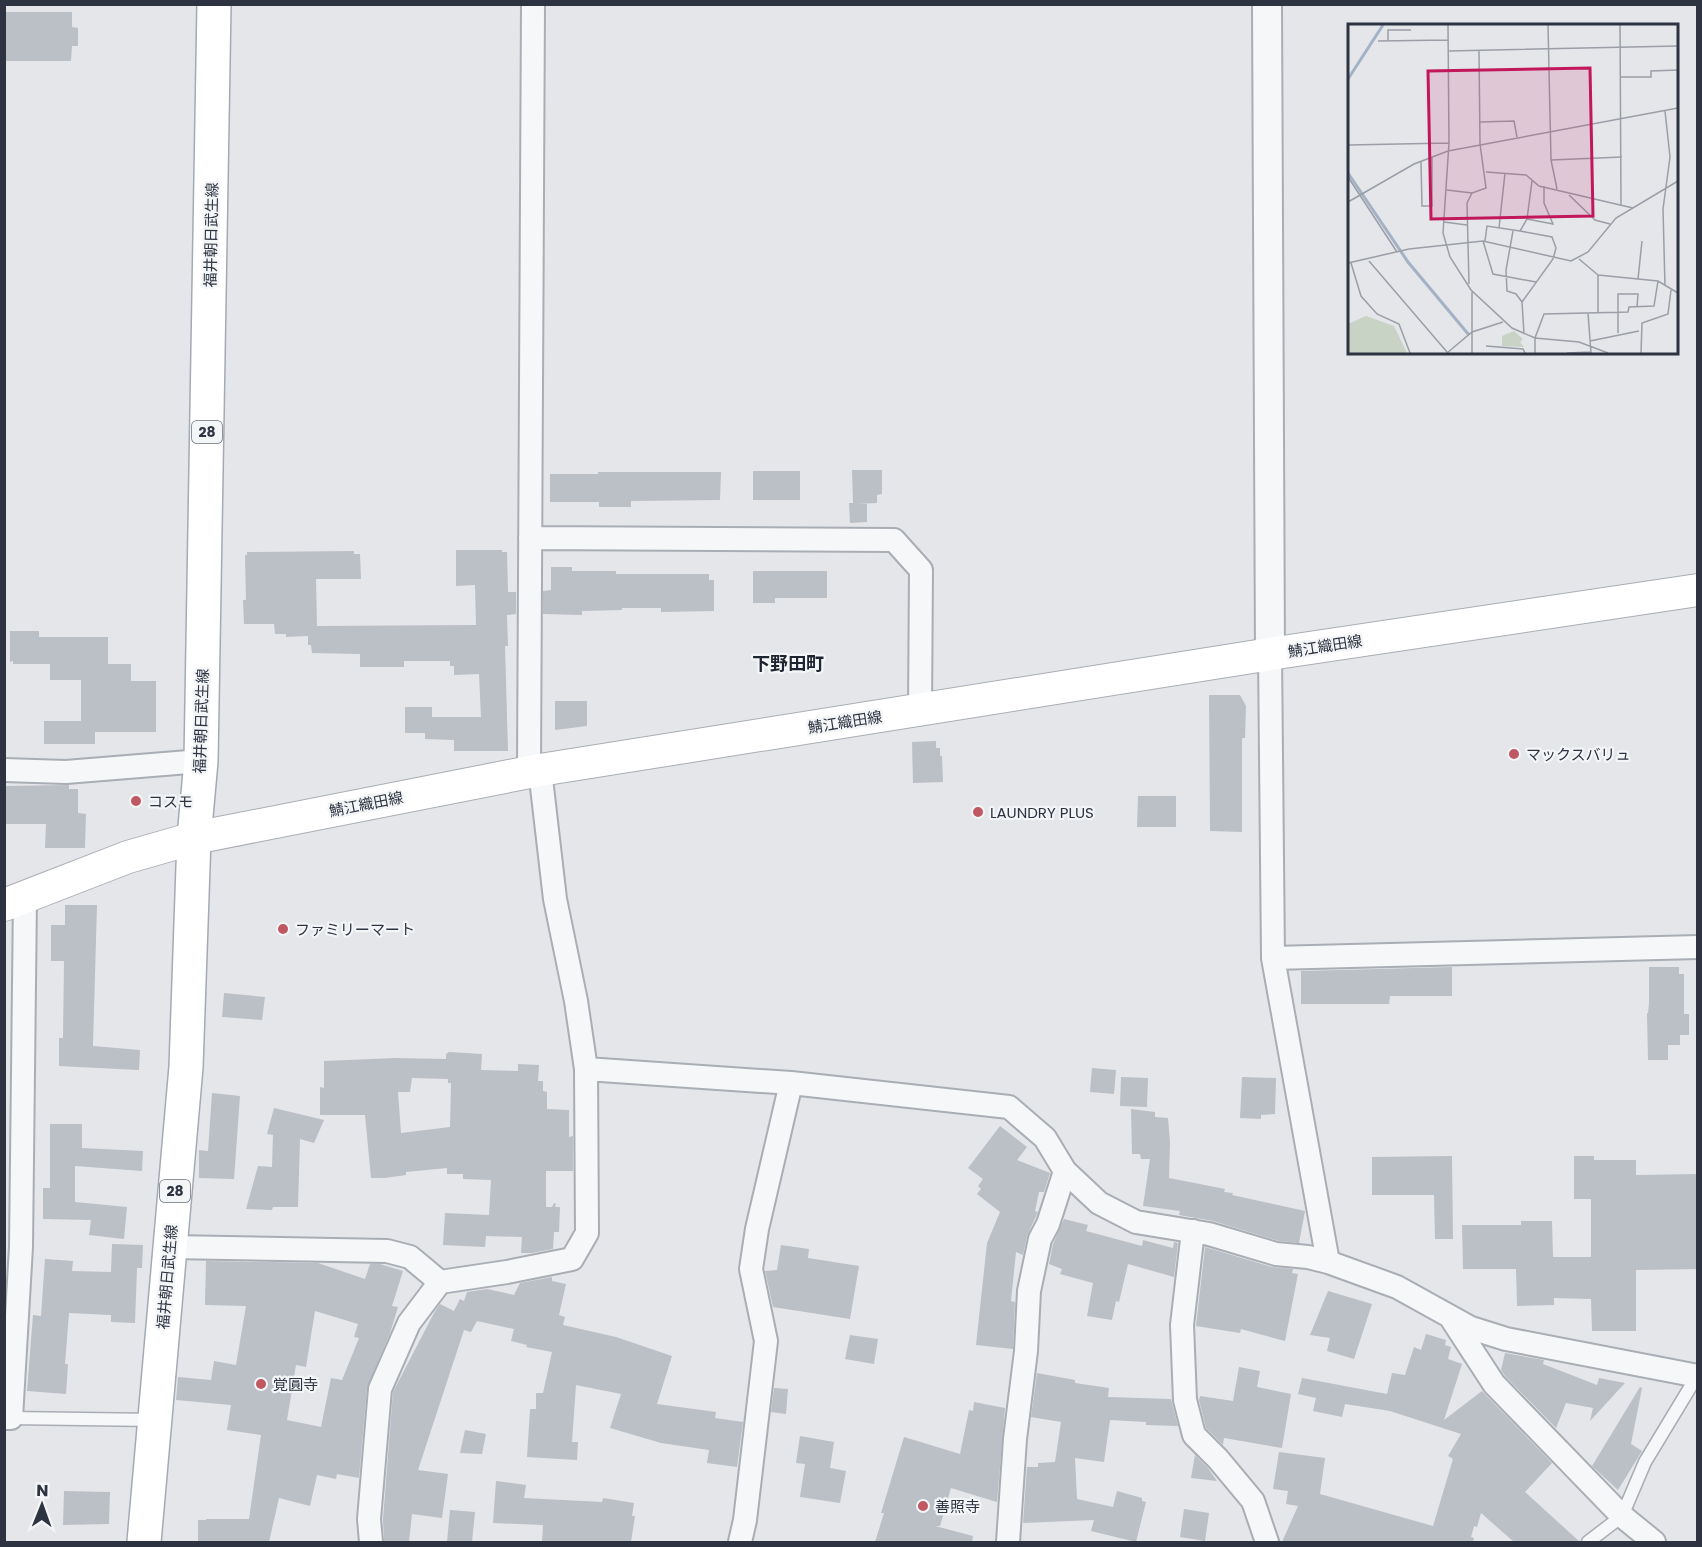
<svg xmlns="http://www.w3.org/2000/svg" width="1702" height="1547" viewBox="0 0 1702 1547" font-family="Poppins,'Noto Sans JP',sans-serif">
<rect width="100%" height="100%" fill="#e4e6ea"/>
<path fill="#bbbfc6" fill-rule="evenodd" d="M4,12H72V27L78,28V46H72L71,61H4Z
M852,470H882V494L877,495V503L857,504H867V522L850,523L849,503H853Z
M753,471H800V500H753Z
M598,472H721L720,500L631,501V507H599V502H550V474H598Z
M456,550H502V552H507L508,592H516V614L507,615L508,646H505L508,751H454V740L425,739V733H405V707H432V717H481L479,674L454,675V666H450V661H404V667H360V654L312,653L311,645H308V636L286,637V634H275L274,624H244L243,600H246L245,555H247V552L354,551V554H360L361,579H316L317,626L476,625L475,585L456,586Z
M551,567H572V571H616V574H709V580H714V611L661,612V608H622V610L582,611V615L543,614V591L551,590Z
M753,571H827V598H775V603H753Z
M10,631H39V637H108V664H131V681H156V732H95V744H44V721H81V680H50V664H13V661L10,662Z
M1209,695H1240L1246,706L1245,738H1242V832L1210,831Z
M555,701H587V726L555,730Z
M936,741V748H940V756H942L943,782L913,783L912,742Z
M69,785V789H78V813L86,814L85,848H45L46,824H4V786Z
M1138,796H1176V827H1137Z
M65,905H97L93,1046L140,1050L139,1070L59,1066V1038H63L64,961H51V925H65Z
M1452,967V996H1390L1389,1004H1301V971Z
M1649,967H1679V974H1684V1014H1689V1035H1680V1045H1668V1060H1648L1647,1013H1648L1649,1003Z
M224,993L265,997L262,1020L222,1017Z
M449,1052L482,1054L481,1070L518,1071V1064L539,1065L538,1081H543V1091L547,1092V1109L569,1110V1137L573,1136V1171H546V1207H552L554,1203L556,1204L555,1207H560L559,1232H554L553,1249L532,1253H521L522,1237L486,1236L485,1247L443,1245L445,1213L489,1215L491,1180L463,1179V1174H447V1168L406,1172V1175L385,1178H371L365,1115H320V1087L324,1088V1061L395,1058L446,1059V1054ZM412,1078L448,1079V1083H451L450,1127L401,1133L398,1092H410Z
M1092,1068L1116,1070L1114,1094L1090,1092Z
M1121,1077L1148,1078L1147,1107L1120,1106Z
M1242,1077L1276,1078L1275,1114L1261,1115V1119L1240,1118Z
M212,1093L240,1096L234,1179L199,1178V1150L208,1151Z
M274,1108L324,1120L314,1143L300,1139L298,1207H273L272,1210L246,1209L258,1166L272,1167L273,1135L267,1134Z
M1131,1109L1155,1112V1117L1168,1118L1170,1142L1169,1178L1225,1189L1224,1192L1233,1193L1232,1195L1305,1211L1299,1243L1279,1241L1213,1221L1179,1215L1180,1211L1143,1206L1150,1159H1141L1140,1154H1132Z
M50,1124H82V1148L143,1151L142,1171L75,1166V1202L127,1207L124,1239L89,1235L91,1220L43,1219V1188H50Z
M1000,1126L1027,1147L1017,1160L1050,1173L1044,1192H1039L1035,1211L1038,1212L1027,1236L1023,1255L1016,1252L1011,1301L1015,1302L1013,1349L976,1345L987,1243L1000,1212L977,1194L981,1189L978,1186L983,1179L968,1168Z
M1452,1156L1453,1239H1435L1434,1195H1372V1157Z
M1574,1156H1594V1160H1636V1175L1698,1174V1269L1636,1270V1331H1592L1591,1299L1554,1298V1305L1517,1306L1516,1269H1463L1462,1225H1521V1221H1552L1553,1257H1591V1199H1574Z
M1064,1219L1088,1225L1086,1231L1142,1246L1143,1240L1173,1248L1174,1242L1178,1243L1174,1277L1128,1264L1119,1302L1116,1301L1112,1320L1087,1316L1093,1283L1060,1274L1062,1269L1049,1264L1053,1244Z
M112,1244L143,1245L142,1268H137L135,1323L111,1322V1315L69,1313L65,1364H68L66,1394L27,1391L33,1315L41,1316L45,1259L73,1261L72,1271L111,1272Z
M781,1245L809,1249L808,1258L859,1266L850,1319L773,1307L765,1271L777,1270Z
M1205,1247L1272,1267L1293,1269L1292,1273L1298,1274L1285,1341L1241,1329L1240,1333L1196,1326Z
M206,1261L318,1263L365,1279L370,1264H380L403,1271L392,1306L398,1307L390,1333L367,1388L359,1478L337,1474L336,1479L317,1475L310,1506L279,1498L269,1542H198V1520H206V1519H249L261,1435L227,1430L231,1405L176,1400L178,1377L211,1380L214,1361L236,1365L246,1306L205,1305ZM315,1311L358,1324L354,1337L359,1338L342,1380L331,1378L321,1427L287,1420L296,1365L306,1367Z
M552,1277V1281L566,1284L559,1315L565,1317L563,1325L616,1337L672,1356L657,1404L716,1412L715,1418L743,1422L737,1467L707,1463L709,1450L661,1443L610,1428L621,1394L576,1385L572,1442H578L577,1460L527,1457L530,1409H536V1393H543L552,1352L526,1347L527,1345L511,1341L514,1329L477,1321L471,1332L464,1330L418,1470L448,1474L442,1518L412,1514L409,1542H384L383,1519L393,1392L434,1313L440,1304L454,1311L460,1299L464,1301L467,1292L487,1289L514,1295L520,1283Z
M1328,1291L1372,1304L1354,1359L1327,1351L1330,1338L1310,1335Z
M1426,1334L1446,1340L1445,1345L1451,1347L1448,1359L1462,1364L1444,1420L1482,1391L1552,1463L1525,1492L1580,1542H1514L1481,1513L1477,1527L1474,1526L1471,1537L1474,1538L1473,1542H1282L1298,1506L1286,1504L1288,1491L1273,1489L1279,1452L1325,1458L1320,1494L1433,1526L1453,1459L1448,1456L1461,1434L1390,1411L1345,1404L1342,1417L1313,1411L1316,1398L1298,1394L1302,1378L1387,1394L1392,1373L1405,1375L1414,1347L1421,1350Z
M850,1335L878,1339L874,1364L845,1359Z
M1505,1353L1544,1360L1543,1364L1597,1385L1599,1378L1625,1383L1590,1421L1593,1408L1566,1403L1556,1428L1505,1376L1501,1370Z
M1239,1367L1260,1371L1257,1387L1291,1394L1282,1448L1224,1438L1223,1445L1206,1428L1199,1400L1200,1396L1233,1401Z
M1037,1373L1075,1380V1383L1109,1388L1108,1397L1171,1399L1178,1426L1146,1425V1422L1110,1420L1104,1462L1075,1458L1077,1499L1113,1507L1117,1491L1142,1498V1501L1146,1502L1136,1542L1091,1531L1094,1520L1023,1523L1027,1467H1038V1463L1055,1462L1061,1422L1031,1417Z
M1640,1387L1642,1388L1631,1444L1642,1451L1618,1490L1592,1466Z
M774,1388L788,1389L786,1414L771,1412Z
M974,1402L1005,1408L997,1502L951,1488L940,1526H935L973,1536L972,1542H875L884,1513H881L904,1437L960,1454L969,1410L973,1411Z
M465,1430L486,1434L482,1454L460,1453Z
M800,1436L834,1442L830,1468L846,1471L840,1503L800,1497L805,1464L796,1463Z
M1195,1455L1208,1468L1217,1481L1191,1478Z
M496,1481L526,1485L524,1498L602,1502L603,1498L634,1503L632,1516H635L631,1542H542L543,1525L493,1523Z
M64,1491L110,1492L109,1524L63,1525Z
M1184,1509L1209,1513L1205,1541L1180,1537Z
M450,1510L475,1512L472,1542H447Z"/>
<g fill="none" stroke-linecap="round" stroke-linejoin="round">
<defs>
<path id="service" d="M11,1418L154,1420
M1588,1542L1622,1516L1645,1462L1697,1376"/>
<path id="minor" d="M530,538L894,540L921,570L920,710
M1270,654L1273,958L1328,1262
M4,770L66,772L201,761
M1273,958L1698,947
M586,1069L791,1083L1009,1107L1045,1138L1065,1171L1099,1203L1136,1222L1209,1234L1276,1254L1308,1257L1328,1262L1397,1287L1471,1328L1506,1339L1698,1376
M1193,1231L1182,1325L1185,1400L1194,1435L1218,1459L1253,1501L1267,1542
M170,1247L387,1251L410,1257L440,1282
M1451,1318L1494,1384L1622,1516L1654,1542
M4,1418H11L21,1247L25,897
M371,1542L369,1519L380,1389L409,1323L440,1282L507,1272L572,1259L587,1233L586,1069L576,1001L555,899L540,770L529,769L533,4
M740,1542L745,1520L766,1341L751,1269L757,1229L791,1083
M1008,1542L1015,1439L1026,1351L1029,1291L1040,1239L1048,1224L1065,1171"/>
<path id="tertiary" d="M1267,4L1270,654"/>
<path id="secondary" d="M4,905L128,857L194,838L540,770L1270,654L1698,590"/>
<path id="primary" d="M144,1542L186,1067L194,838L201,761L214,4"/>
</defs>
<use href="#service" stroke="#a9adb4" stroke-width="15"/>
<use href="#minor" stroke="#a9adb4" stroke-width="26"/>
<use href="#tertiary" stroke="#a9adb4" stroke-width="32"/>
<use href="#secondary" stroke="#a9adb4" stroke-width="34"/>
<use href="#primary" stroke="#a4aab4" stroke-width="36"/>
<use href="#service" stroke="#f6f7f9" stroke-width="12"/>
<use href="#minor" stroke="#f6f7f9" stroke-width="22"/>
<use href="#tertiary" stroke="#f6f7f9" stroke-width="28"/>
<use href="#secondary" stroke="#fff" stroke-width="32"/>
<use href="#primary" stroke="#fff" stroke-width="33"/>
</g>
<g fill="#bf5862" stroke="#f3f5f7" stroke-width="2">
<circle cx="1514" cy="754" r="6"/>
<circle cx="136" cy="801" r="6"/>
<circle cx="978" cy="812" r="6"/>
<circle cx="283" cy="929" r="6"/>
<circle cx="261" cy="1384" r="6"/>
<circle cx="923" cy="1506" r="6"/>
</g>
<g text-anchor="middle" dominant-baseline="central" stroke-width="4.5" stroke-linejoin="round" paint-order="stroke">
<g fill="#f3f5f7" stroke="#686d77" stroke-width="1.5">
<rect x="192" y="421" width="30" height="22" rx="4.5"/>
<rect x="160" y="1180" width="30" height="22" rx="4.5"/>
</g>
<g font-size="14" font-weight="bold" fill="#2d3340">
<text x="207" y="432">28</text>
<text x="175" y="1191">28</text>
</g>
<g font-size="15" fill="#2d3340" stroke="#f3f5f7">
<text transform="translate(211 235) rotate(-89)">福井朝日武生線</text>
<text transform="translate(1325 646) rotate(-9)">鯖江織田線</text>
<text transform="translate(201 721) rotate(-88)">福井朝日武生線</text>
<text transform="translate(845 722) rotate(-9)">鯖江織田線</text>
<text transform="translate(366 804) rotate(-11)">鯖江織田線</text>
<text transform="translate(167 1277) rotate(-85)">福井朝日武生線</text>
</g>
<g font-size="15" fill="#2d3340" stroke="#f3f5f7" text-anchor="start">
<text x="1526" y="754">マックスバリュ</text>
<text x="148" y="801">コスモ</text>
<text x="990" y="812">LAUNDRY PLUS</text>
<text x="295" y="929">ファミリーマート</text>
<text x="273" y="1384">覚圓寺</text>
<text x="935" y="1506">善照寺</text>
</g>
<g font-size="18" font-weight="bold" fill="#1f2431" stroke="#f3f5f7">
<text x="788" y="663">下野田町</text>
</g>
</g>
<g transform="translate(1348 24)">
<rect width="330" height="330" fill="#e4e6ea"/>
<path d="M18,292L46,302L59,329H0V300ZM166,307L175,315L172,318L176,323L154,322V312Z" fill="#c8d3c6"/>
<path fill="none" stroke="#a3b2c5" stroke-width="3" d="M0,55L35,1M0,149L60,238L121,311"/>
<path fill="none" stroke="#9b9ea6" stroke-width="1.5" d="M100,1L101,119L95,209L102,233L123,266L164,304L187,314L231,318L260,329M200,1L203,136L209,165M272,1L273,181M40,16V6H63M30,17L100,16M101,27L330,22M273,53H303V47L330,46M317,87L322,133L315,185L317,262M132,98L166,97L169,113M0,121L101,119M203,136L274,133M73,138L74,182H84V133M138,148L178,151L191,162L285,184M0,153L49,228M99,166L124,169M221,171L247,196L262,200M0,178L66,140L100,127L330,84M179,195L205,200L196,179V162M96,198L119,201M151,204L157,149M165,207L158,246L159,267L168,270L174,278M135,217L145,250L188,258M137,217L139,202L172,207M231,235L250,251V289M21,237L99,328M0,239L61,225L135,217L223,237L240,228L268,194L330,157M3,239L13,272L29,290L51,300L62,329M250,251L310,257L330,269M290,255L294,217M121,260L119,179L124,169L138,164L132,120L131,27M124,268V329M240,289L243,329M270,309V270H290L289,283M176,310L174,278L205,235L208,224L204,213L172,207L179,195L184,157M242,317L291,307M138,322L175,325L177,329M99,329L124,308L155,298M187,329V314L196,290L280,288L281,283L306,282L310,257M219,329L243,328M293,329L294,299L320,290L323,266"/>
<path fill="#c2185b" fill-opacity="0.15" stroke="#c2185b" stroke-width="3" d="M242,44L245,192L83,195L80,47Z"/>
<rect width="330" height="330" fill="none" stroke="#2d3340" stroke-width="3"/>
</g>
<rect width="1702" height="1547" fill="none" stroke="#2d3340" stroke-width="12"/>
<g transform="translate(42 1505) rotate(1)" stroke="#f3f5f7" stroke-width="4.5" paint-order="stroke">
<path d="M0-4.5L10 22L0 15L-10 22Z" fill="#2d3340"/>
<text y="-9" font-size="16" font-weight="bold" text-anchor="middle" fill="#2d3340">N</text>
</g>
</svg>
